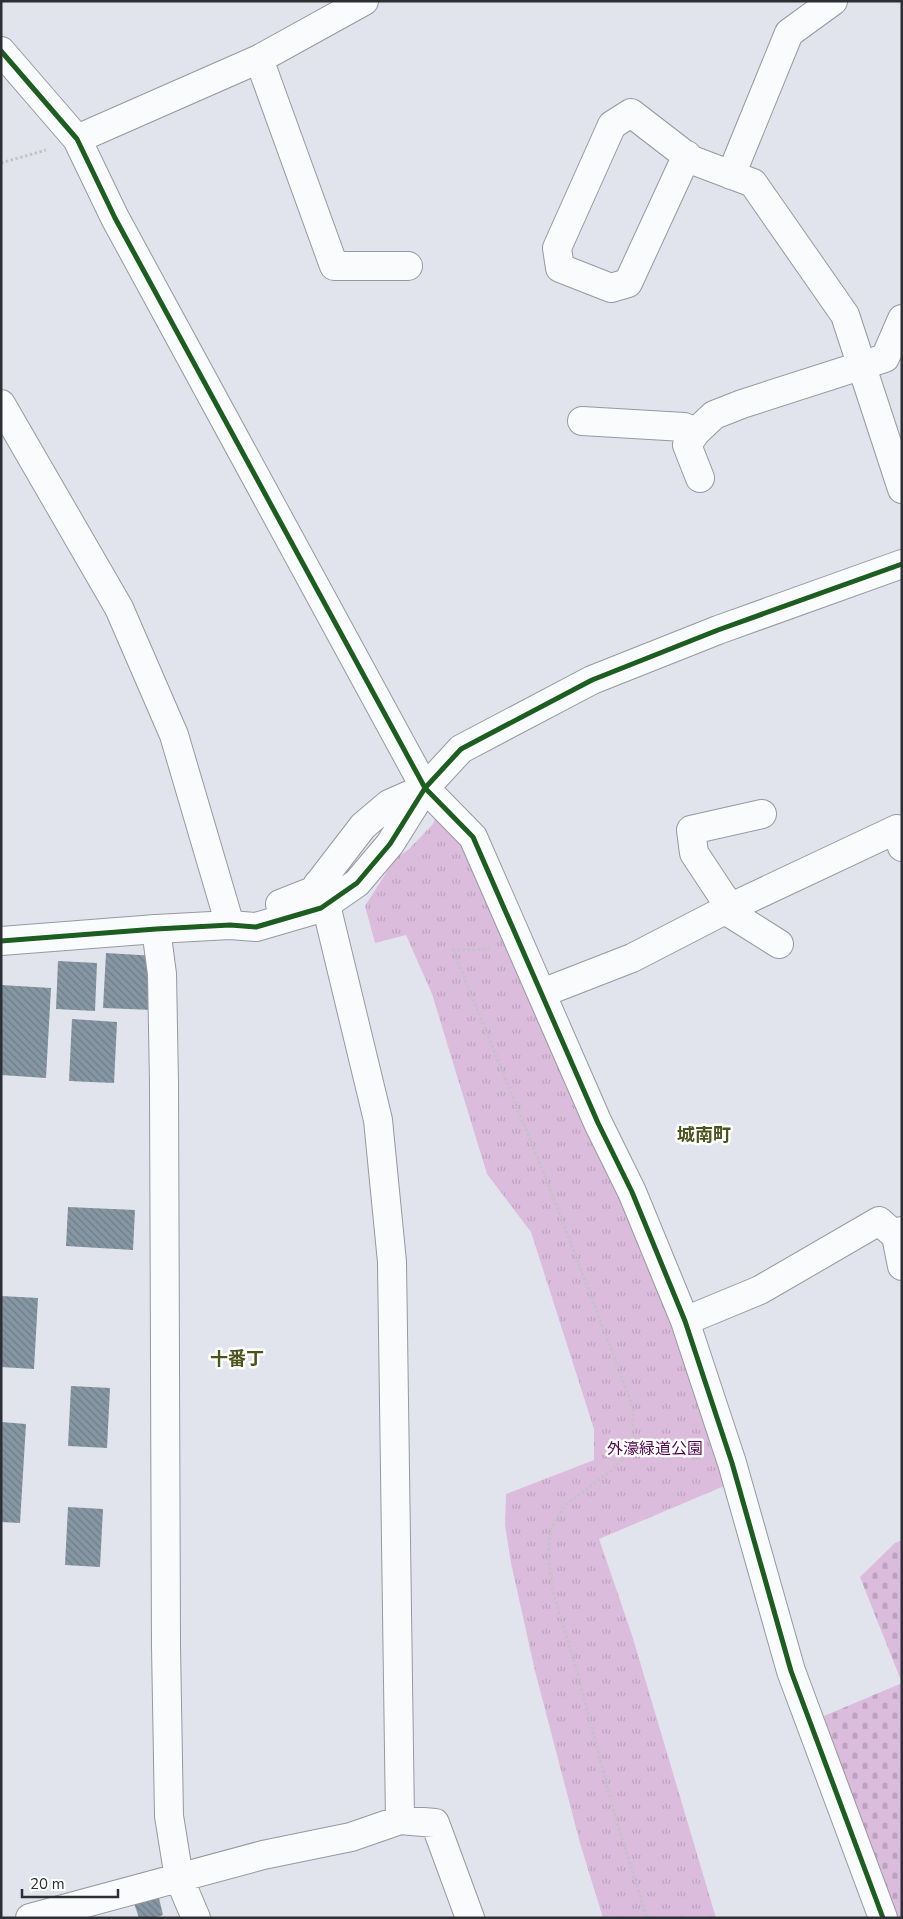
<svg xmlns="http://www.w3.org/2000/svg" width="903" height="1919" viewBox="0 0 903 1919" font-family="'Nunito Sans','Noto Sans JP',sans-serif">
<defs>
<pattern id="grass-tufts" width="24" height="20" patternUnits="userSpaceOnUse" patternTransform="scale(1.25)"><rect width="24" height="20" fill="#dcbcdc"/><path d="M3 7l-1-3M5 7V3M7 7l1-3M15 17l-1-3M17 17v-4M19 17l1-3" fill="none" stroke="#bda2bd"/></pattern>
<pattern id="cemetery-stones" width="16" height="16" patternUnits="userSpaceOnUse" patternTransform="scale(1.25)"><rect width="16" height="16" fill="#dcbcdc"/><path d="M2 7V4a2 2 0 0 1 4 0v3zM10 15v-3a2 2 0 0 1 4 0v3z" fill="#bda2bd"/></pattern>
<pattern id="building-back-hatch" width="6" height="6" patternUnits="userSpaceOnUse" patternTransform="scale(1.25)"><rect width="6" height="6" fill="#8697a3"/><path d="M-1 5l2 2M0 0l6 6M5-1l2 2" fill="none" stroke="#6e7c86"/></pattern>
</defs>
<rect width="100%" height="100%" fill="#e1e4ec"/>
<path fill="url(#grass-tufts)" d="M441,804L467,835L628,1199L729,1484L599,1539L632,1635L716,1918H603L580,1843L535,1671L511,1563L505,1525L506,1494L594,1460V1429L531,1232L487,1174L432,994L406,935L375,943L365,906L395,859L409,849L433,824Z"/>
<path fill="url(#cemetery-stones)" d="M902,1540V1683L860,1577L895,1543Z
M902,1683V1918H894L824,1716Z"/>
<path fill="url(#building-back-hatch)" d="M106,953L156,956L153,1010L103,1008Z
M58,961L97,963L95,1011L56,1009Z
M1,985L51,988L46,1078L1,1075Z
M72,1019L117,1022L114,1083L69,1081Z
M68,1207L135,1210L133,1250L66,1246Z
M1,1296L38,1298L34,1369L1,1367Z
M71,1386L110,1388L107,1448L68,1446Z
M1,1422L26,1424L20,1523L1,1522Z
M68,1507L103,1509L100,1567L65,1565Z
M158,1894L163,1915L154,1918H139L134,1903Z"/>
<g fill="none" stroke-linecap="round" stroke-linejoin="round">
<defs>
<path id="minor" d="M1,51L77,139L115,218L425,788L473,837L598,1123L632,1192L685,1321L732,1463L791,1671L883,1918
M259,59L334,266H408
M77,139L259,59L364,1
M687,155L628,283L611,288L560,268L557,248L612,125L631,113L692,160L753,183L845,315L902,489
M731,175L789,33L833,1
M1,404L119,608L174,735L230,925
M582,421L684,427L696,432L714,415L742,404L885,358L902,319
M696,432L687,445L700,478
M425,788L461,749L592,680L718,630L902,564
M762,814L691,830L694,853L725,900V910L779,944
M318,884L326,905L378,1120L392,1262L400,1820
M156,929L162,974L164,1083L166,1646L169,1816L179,1878L196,1918
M542,993L632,958L725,910L897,829L902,847
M896,1236L902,1266
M685,1321L760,1290L879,1221L896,1236L902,1231
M30,1918L263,1855L351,1837L400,1820L435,1823L470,1918"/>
<path id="tertiary" d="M280,904L313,891L363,826L389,804L425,788
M1,941L156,929L230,925L256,927L321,908L357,883L390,844L425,788"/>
</defs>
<use href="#minor" stroke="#9799a0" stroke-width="30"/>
<use href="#tertiary" stroke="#9799a0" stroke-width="30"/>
<path stroke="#c2c4c7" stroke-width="3" stroke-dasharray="2.5 2.5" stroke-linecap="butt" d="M1,163L46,150
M490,949L453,950L551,1191L633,1407V1448L611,1471L565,1505L551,1528L548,1553L552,1589L577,1671L615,1816L647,1918"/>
<use href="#minor" stroke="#fafbfc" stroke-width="28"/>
<use href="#tertiary" stroke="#fafbfc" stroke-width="28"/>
<defs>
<path id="cycleway" d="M1,51L77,139L115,218L425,788L473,837L598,1123L632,1192L685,1321L732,1463L791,1671L883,1918
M1,941L156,929L230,925L256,927L321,908L357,883L390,844L425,788L461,749L592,680L718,630L902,564"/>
</defs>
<use href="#cycleway" stroke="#fff" stroke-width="8"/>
<use href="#cycleway" stroke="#1b5e20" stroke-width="5"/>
</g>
<g text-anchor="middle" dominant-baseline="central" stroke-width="5" stroke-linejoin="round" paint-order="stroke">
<g font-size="16" fill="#53064c" stroke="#fff">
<text x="655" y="1449">外濠緑道公園</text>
</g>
<g font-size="18" font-weight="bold" fill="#4c541b" stroke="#fff">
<text x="704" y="1135">城南町</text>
<text x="237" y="1359">十番丁</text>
</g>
</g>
<rect width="903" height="1919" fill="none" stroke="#2d2f35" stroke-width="5"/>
<path d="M22 1889v8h96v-8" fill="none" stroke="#2d2f35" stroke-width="2.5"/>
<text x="30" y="1889" font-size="15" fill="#2d2f35" stroke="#ffffff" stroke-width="4" paint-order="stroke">20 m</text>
</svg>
